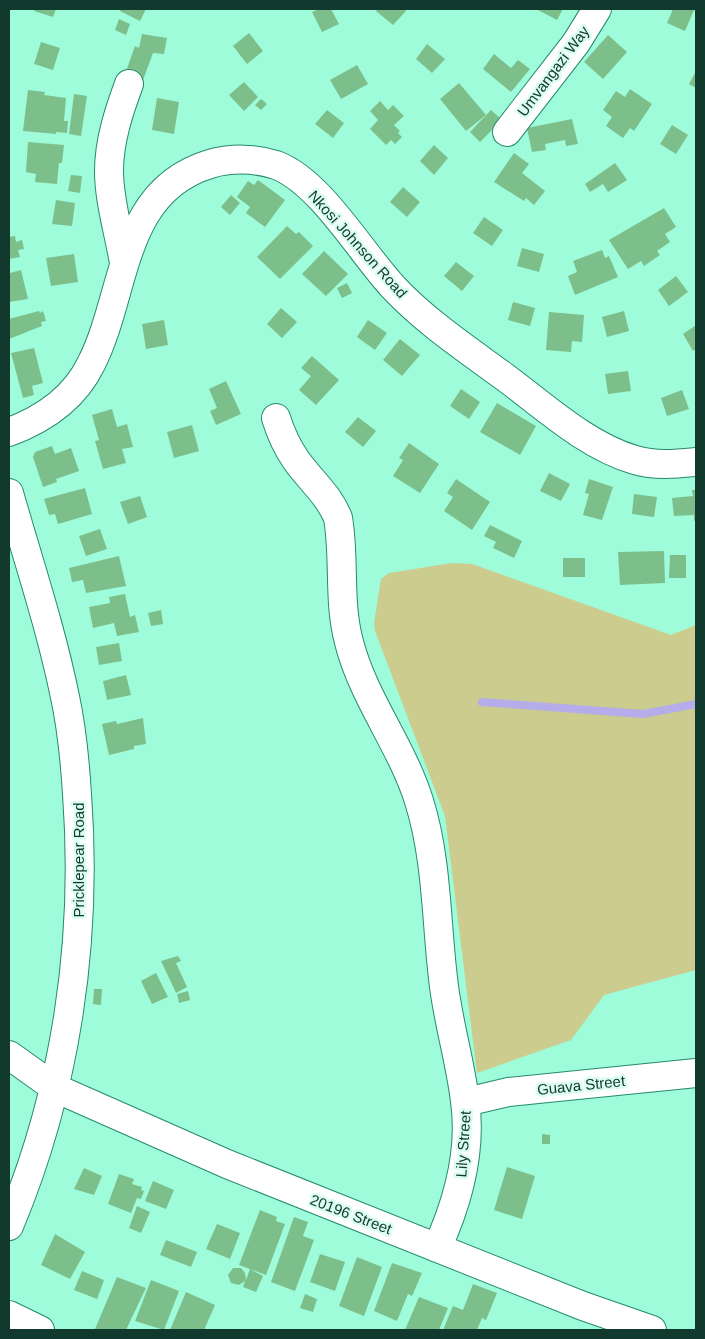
<svg xmlns="http://www.w3.org/2000/svg" width="705" height="1339" viewBox="0 0 705 1339" font-family="Helvetica,sans-serif">
<rect width="100%" height="100%" fill="#9efcdb"/>
<path fill="#cbcc8e" d="M452,563L472,564L671,635L696,625V970L604,995L571,1040L477,1073L445,816L375,631L374,623L381,579L389,573Z"/>
<g fill="none" stroke-linecap="round" stroke-linejoin="round">
<path stroke="#b4adea" stroke-width="8" d="M482,702L643,714L696,704"/>
</g>
<path fill="#7dbf8a" d="M35,9H56L53,17L34,11Z
M121,9H146L140,21L120,11Z
M319,9H331L339,24L322,32L312,12Z
M378,9H404L406,11L393,25L376,11Z
M536,9H563L557,20Z
M673,9L694,10L685,31L667,23Z
M119,19L130,24L126,35L115,30Z
M249,33L263,51L247,64L233,46Z
M142,34L167,38L164,54L153,53L142,83L124,77L135,46L139,48Z
M608,35L627,52L603,79L584,62Z
M41,42L60,48L53,70L34,64Z
M427,44L445,59L432,73L416,59Z
M494,54L511,68L518,60L530,69L511,92L483,69Z
M357,65L368,84L341,99L330,80Z
M696,71V88L689,84Z
M244,82L258,97L244,111L229,95Z
M459,83L486,115L466,131L440,99Z
M630,89L652,104L634,131L630,128L623,138L606,126L612,117L603,110L616,91L625,97Z
M28,90L45,92L44,95L66,98L64,121H68L67,133L56,132V134L23,131Z
M74,94L87,96L81,136L69,134Z
M157,98L179,102L174,134L152,130Z
M261,99L267,104L261,110L255,105Z
M380,101L388,110L393,105L404,116L394,125L400,131L398,133L402,137L395,144L391,140L386,145L370,129L378,120L370,111Z
M327,110L344,123L333,138L315,124Z
M491,110L502,120L480,142L470,132Z
M572,119L578,144L566,146L565,140L545,144L546,150L532,152L527,128Z
M672,125L688,135L676,154L660,144Z
M28,142L64,145L62,163H59L57,184L35,182L36,174L26,172Z
M434,145L448,158L434,175L420,161Z
M514,153L529,164L522,173L545,191L534,205L526,198L524,201L494,182Z
M615,163L627,180L608,192L603,184L590,192L585,184Z
M71,175L82,176L80,193L68,191Z
M258,180L285,200L265,227L246,213L250,207L237,197L248,181L254,185Z
M403,187L420,202L407,217L390,202Z
M231,195L240,203L230,215L221,207Z
M56,200L75,203L72,226L52,224Z
M664,208L676,227L665,234L670,242L657,251L660,255L644,266L641,261L628,269L609,240Z
M484,217L503,230L492,246L473,233Z
M287,226L296,234L299,232L313,246L280,279L257,257Z
M15,236L16,242L22,240L24,249L18,250L20,257L9,259V237Z
M522,248L544,254L539,272L517,266Z
M602,250L605,258L609,256L618,277L575,295L568,276L577,272L573,261Z
M324,251L348,274L326,296L302,274Z
M74,254L78,282L51,286L46,258Z
M456,262L474,276L462,291L444,276Z
M21,270L28,299L9,302V276L10,273Z
M676,276L688,292L669,306L658,290Z
M347,283L352,293L342,298L337,288Z
M513,302L535,308L530,326L508,320Z
M281,308L297,322L282,338L267,324Z
M39,311L40,313L43,311L46,321L41,322L42,326L9,339V319Z
M624,311L629,331L607,337L602,317Z
M549,312L584,315L582,342L572,341L571,352L546,350Z
M164,320L168,345L146,349L142,324Z
M368,320L387,333L375,350L357,337Z
M696,325V349L693,351L683,334Z
M400,339L420,355L402,376L383,360Z
M34,348L43,383L32,386L34,395L23,398L11,353Z
M312,356L339,380L316,405L299,390L311,376L301,368Z
M628,371L631,391L608,394L605,374Z
M226,381L241,414L216,425L210,411L217,408L209,389Z
M461,389L480,402L469,419L450,406Z
M682,390L689,409L667,416L661,398Z
M497,403L536,426L520,455L480,432Z
M112,409L117,427L127,424L133,447L122,449L126,463L103,469L95,441L99,440L92,415Z
M358,417L376,431L363,447L345,432Z
M192,425L199,451L174,458L167,432Z
M409,443L439,464L420,493L393,476L403,460L399,458Z
M52,446L55,454L71,448L79,471L56,479L57,482L43,487L33,457L35,452Z
M549,473L570,484L561,501L540,491Z
M456,479L490,502L472,530L444,511L453,497L447,493Z
M589,479L613,487L602,520L583,515L589,494L585,493Z
M85,488L92,514L58,524L55,514L49,515L44,499Z
M692,490H696V520L694,521V515L674,516L672,498L693,496Z
M634,494L657,497L654,517L632,514Z
M140,496L147,517L128,524L120,502Z
M490,525L522,541L514,558L493,548L496,542L484,536Z
M100,529L107,549L86,556L79,536Z
M664,551L665,583L620,585L618,552Z
M670,555H686V578H669Z
M119,556L126,586L86,593L83,580L72,582L69,568Z
M563,558H585V577H563Z
M125,594L130,617L135,615L139,632L117,636L114,623L93,628L89,607L110,603L109,597Z
M161,610L163,624L151,626L148,613Z
M119,643L122,661L99,665L96,647Z
M126,675L131,695L107,700L103,681Z
M143,718L146,744L134,746V749L109,755L102,724L116,721L117,724Z
M178,956L181,961L176,963L187,987L176,993L161,961Z
M156,973L168,997L152,1004L141,981Z
M94,989H102L101,1005L93,1004Z
M188,991L190,1000L179,1003L177,994Z
M542,1134L550,1135V1144H542Z
M507,1167L535,1176L522,1219L494,1210Z
M84,1168L102,1176L94,1195L74,1189Z
M119,1174L134,1179L132,1184L142,1187L141,1190L144,1191L141,1199L137,1198L131,1213L108,1204Z
M153,1181L174,1190L166,1209L145,1201Z
M137,1206L150,1212L141,1233L129,1228Z
M260,1210L277,1217L276,1221L285,1224L266,1275L250,1269L263,1276L256,1292L243,1287L245,1281L239,1285L231,1283L228,1275L233,1268H241L245,1273L246,1280L250,1269L239,1265Z
M294,1217L308,1222L303,1236L314,1240L295,1291L271,1282Z
M217,1224L240,1233L230,1259L206,1249Z
M55,1234L85,1252L70,1279L41,1265Z
M166,1240L197,1252L191,1267L160,1255Z
M320,1254L345,1262L335,1291L310,1282Z
M357,1257L382,1267L364,1316L339,1306Z
M392,1263L422,1273L412,1296L408,1294L397,1321L374,1311Z
M82,1271L104,1280L97,1299L74,1290Z
M117,1277L146,1288L126,1330H98L95,1329Z
M151,1280L179,1291L164,1330L135,1321Z
M473,1284L497,1293L486,1320L482,1318L477,1330H443L453,1306L463,1310Z
M186,1292L215,1305L204,1330H170Z
M305,1294L317,1299L313,1312L300,1308Z
M419,1297L448,1308L439,1330H405Z"/>
<g fill="none" stroke-linecap="round" stroke-linejoin="round">
<defs>
<path id="minor" d="M507,132L576,43L597,9
M124,263C119,233 109,201 109,171C109,141 119,111 129,84
M276,418C281,434 287,447 296,460C310,480 329,495 338,518C345,558 338,602 349,642C363,698 402,746 419,801C437,858 436,919 443,978C447,1019 460,1059 465,1101C472,1151 458,1202 437,1248
M9,432C44,419 74,399 91,364C127,294 119,191 210,164C230,158 255,158 276,165C320,181 362,254 394,288C427,323 468,350 506,378C545,407 587,446 635,460C656,466 675,464 696,462
M9,493C28,560 51,628 65,697C72,729 75,762 77,794C88,942 66,1090 9,1226
M9,1055L55,1088L227,1164L583,1306L652,1330
M466,1102L508,1092L696,1073
M9,1315L40,1330"/>
</defs>
<use href="#minor" stroke="#258a6d" stroke-width="30"/>
<use href="#minor" stroke="#fff" stroke-width="28"/>
</g>
<g text-anchor="middle" dominant-baseline="central" stroke-width="5" stroke-linejoin="round" paint-order="stroke">
<g font-size="15" fill="#11392d" stroke="#dafdef">
<text transform="translate(553 71) rotate(-53)">Umvangazi Way</text>
<text transform="translate(358 244) rotate(48)">Nkosi Johnson Road</text>
<text transform="translate(78 860) rotate(-90)">Pricklepear Road</text>
<text transform="translate(581 1085) rotate(-6)">Guava Street</text>
<text transform="translate(463 1144) rotate(-86)">Lily Street</text>
<text transform="translate(351 1214) rotate(21)">20196 Street</text>
</g>
</g>
<rect width="705" height="1339" fill="none" stroke="#11392d" stroke-width="20"/>
</svg>
